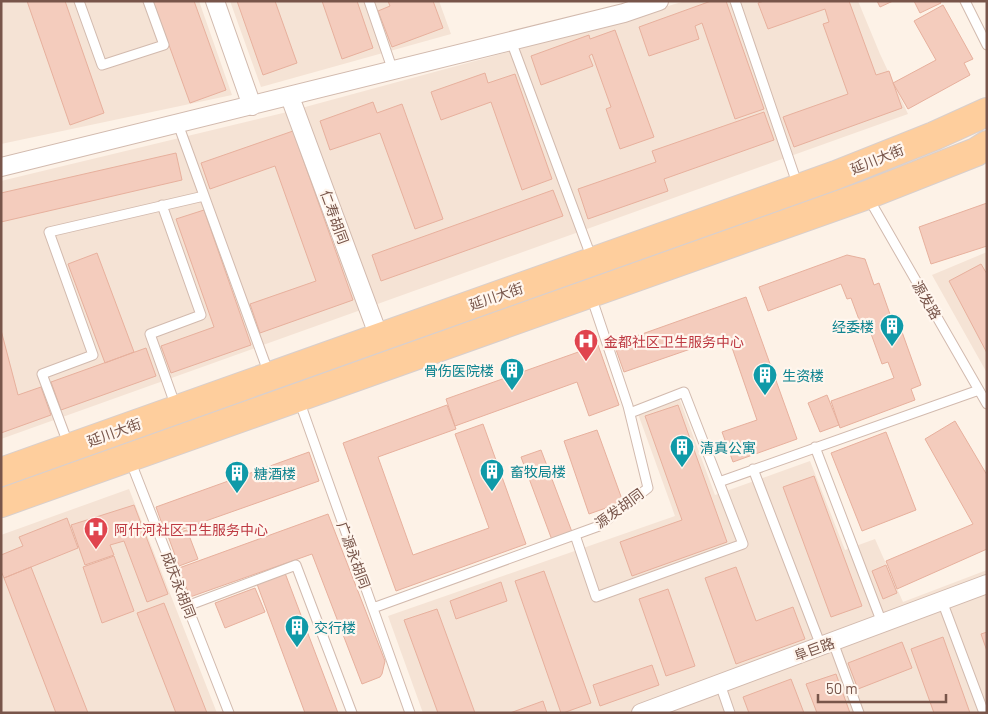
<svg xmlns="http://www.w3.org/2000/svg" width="988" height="714" viewBox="0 0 988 714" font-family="Barlow,'Noto Sans SC',sans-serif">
<rect width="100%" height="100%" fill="#fdf2e7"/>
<path fill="#f5e3d5" d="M1,1H199L232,95L1,144Z
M230,1H439L451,34L261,87Z
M685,1H858L880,54L908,114L1,439V181L283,113L578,33Z
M987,252V373L932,275Z
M678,395L715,495L810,461L845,550L875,539L903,602L987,570V713H423L388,616L675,516L637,411Z
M129,489L217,713H1V535Z"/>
<path fill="#f4ccbd" stroke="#e7b09d" d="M27,1H65L104,113L70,125Z
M153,1H194L226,90L190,103Z
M237,1H275L297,63L263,75Z
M322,1H357L373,48L342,59Z
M388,1H433L443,28L392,47L378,11L390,6Z
M711,1H726L764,109L735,119L702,23L695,26L699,39L649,56L639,27Z
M764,1H849L876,75L889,71L902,108L794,147L783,117L848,94L823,24L829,22L825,9L768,29L758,3Z
M877,1H893L880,7Z
M914,1H940L941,3L920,13Z
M943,5L973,59L964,63L970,75L908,109L893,83L936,60L914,21Z
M615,30L654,137L620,149L606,109L611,107L592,54L589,56L593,66L541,85L531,56L589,35L590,39Z
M485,73L488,83L515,74L552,179L522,190L491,102L441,120L431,92Z
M373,102L377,113L402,104L443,219L415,229L380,133L330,150L320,121Z
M764,112L774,140L664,179L668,191L588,219L578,189L656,162L652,151Z
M293,131L353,300L260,333L250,304L316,281L275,166L210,189L201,163Z
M176,153L182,180L1,222V193Z
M553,190L563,216L381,281L372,255Z
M987,203V246L931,264L919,227Z
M204,210L251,345L171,373L161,346L214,327L176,219Z
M97,253L134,352L105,363L68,264Z
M847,255L865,259L874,285L879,283L892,320L897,318L921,385L911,389L915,400L840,428L831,401L894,378L888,362L882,364L870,331L864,333L851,298L847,299L841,284L768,311L759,287Z
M981,264L987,274V353L949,281Z
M746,297L797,439L733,462L722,432L757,420L728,336L624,372L614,344Z
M1,330L18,395L41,387L51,415L1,433Z
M598,345L619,405L589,416L577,382L455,426L446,399Z
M146,348L156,376L61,410L51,382Z
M827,395L839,425L820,432L808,403Z
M447,405L456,429L378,457L413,555L489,528L455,434L483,424L526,544L396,591L343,443Z
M678,405L727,542L632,576L620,542L682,520L645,416Z
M955,421L987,475V549L897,589L886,561L973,524L925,439Z
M597,430L623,502L589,514L564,441Z
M886,432L916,510L862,531L831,453Z
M541,450L572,532L552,540L521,457Z
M309,452L319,481L166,535L156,507Z
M814,476L862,606L831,617L783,487Z
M134,505L168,594L147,602L124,541L110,545L114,555L85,565L71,525Z
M328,514L385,661L382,674L380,677L362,684L312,554L190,597L179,568Z
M67,518L78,548L4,578L1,571V555L23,546L19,537Z
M187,530L198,559L179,566L168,536Z
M114,556L134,611L102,623L83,567Z
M886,565L897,593L883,599L872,571Z
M31,567L88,713H56L4,578Z
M736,567L756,621L793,607L805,639L736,664L705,578Z
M544,571L591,703L563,713H561L515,581Z
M285,573L338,713H305L257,584Z
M501,582L507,601L456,619L450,601Z
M255,588L265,612L225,628L215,603Z
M668,589L695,666L666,676L639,599Z
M164,603L207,713H176L137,613Z
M437,609L475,713H438L404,620Z
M987,632V651L981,634Z
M943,637L970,713H934L911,649Z
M902,642L912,668L858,689L848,663Z
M652,665L659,685L600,706L593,685Z
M836,674L850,713H817L806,684Z
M791,679L804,713H749L743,697Z
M543,701L547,713H510Z"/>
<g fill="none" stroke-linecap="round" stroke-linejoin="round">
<defs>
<path id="lane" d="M79,1L102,65L164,45L148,1
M369,1L393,71
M735,1L798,186
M965,1L987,45
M511,41L592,259
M178,124L269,374
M869,199L987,404
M162,205L201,315L150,334L176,407
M299,400L410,713
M69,446L42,374L93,355L49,232L204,196
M815,447L882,623
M130,460L229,713
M753,469L821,646
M719,482L979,390
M575,535L596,597L743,544L684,392L630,413
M942,601L984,713
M187,606L296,565L352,713
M373,608L599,526L648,488L628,406L591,296
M833,642L859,713
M720,684L730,713"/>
<path id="street" d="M215,1L252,106
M290,97L379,337
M1,167L624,13L659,1
M641,713L987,584"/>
<path id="primary" d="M1,472L836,175L934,136L987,112
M1,503L867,195L976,152L987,145"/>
</defs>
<use href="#lane" stroke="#d2baae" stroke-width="11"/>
<use href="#street" stroke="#d2baae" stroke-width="20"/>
<use href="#primary" stroke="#d9cfcc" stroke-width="30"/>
<use href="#lane" stroke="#fff" stroke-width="9"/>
<use href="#street" stroke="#fff" stroke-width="18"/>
<use href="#primary" stroke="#fece9d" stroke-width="28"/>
</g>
<defs>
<symbol id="building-pin" viewBox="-11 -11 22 30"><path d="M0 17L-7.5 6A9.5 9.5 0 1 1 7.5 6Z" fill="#0f9aa8" stroke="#fff6ee"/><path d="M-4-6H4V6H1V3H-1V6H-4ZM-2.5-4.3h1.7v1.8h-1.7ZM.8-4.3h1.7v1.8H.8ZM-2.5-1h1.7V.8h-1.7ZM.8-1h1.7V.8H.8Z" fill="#fff"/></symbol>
<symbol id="hospital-pin" viewBox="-11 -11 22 30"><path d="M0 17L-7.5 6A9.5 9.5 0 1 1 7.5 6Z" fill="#e0444e" stroke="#fff6ee"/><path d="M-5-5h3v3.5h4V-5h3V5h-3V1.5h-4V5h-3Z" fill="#fff"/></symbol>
</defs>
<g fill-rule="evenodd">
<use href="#building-pin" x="878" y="312" width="28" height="38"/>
<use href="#hospital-pin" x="572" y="327" width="28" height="38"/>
<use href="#building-pin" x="498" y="356" width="28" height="38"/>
<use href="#building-pin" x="751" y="361" width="28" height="38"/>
<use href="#building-pin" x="668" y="433" width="28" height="38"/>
<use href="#building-pin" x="478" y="457" width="28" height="38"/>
<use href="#building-pin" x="223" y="459" width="28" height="38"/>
<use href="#hospital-pin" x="82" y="515" width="28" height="38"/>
<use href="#building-pin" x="283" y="613" width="28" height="38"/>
</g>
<g text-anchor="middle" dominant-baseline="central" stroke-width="4.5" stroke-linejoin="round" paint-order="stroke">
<g font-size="14" fill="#78554a" stroke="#fff6ee">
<text transform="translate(877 159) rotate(-22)">延川大街</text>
<text transform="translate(335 217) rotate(70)">仁寿胡同</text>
<text transform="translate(496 296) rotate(-19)">延川大街</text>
<text transform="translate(927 300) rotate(60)">源发路</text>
<text transform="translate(114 432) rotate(-20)">延川大街</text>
<text transform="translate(619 508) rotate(-36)">源发胡同</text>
<text transform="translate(354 555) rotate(70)">广源永胡同</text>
<text transform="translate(179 585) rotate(69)">成庆永胡同</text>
<text transform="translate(814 649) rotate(-20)">阜巨路</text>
</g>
<g font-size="14" fill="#0d838f" stroke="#fff6ee" text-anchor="start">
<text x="874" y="326" text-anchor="end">经委楼</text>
<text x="494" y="370" text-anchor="end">骨伤医院楼</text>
<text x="782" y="375">生资楼</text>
<text x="700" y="447">清真公寓</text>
<text x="510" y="471">畜牧局楼</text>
<text x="254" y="473">糖酒楼</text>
<text x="314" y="627">交行楼</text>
</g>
<g font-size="14" fill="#be3a42" stroke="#fff6ee" text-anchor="start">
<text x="604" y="341">金都社区卫生服务中心</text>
<text x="114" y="529">阿什河社区卫生服务中心</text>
</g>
</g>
<rect width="988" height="714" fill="none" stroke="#78554a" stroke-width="5"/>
<path d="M818 694v8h128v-8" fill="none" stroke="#78554a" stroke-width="2.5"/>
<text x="826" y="694" font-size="15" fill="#78554a" stroke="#fff6ee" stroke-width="4" paint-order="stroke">50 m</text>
</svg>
